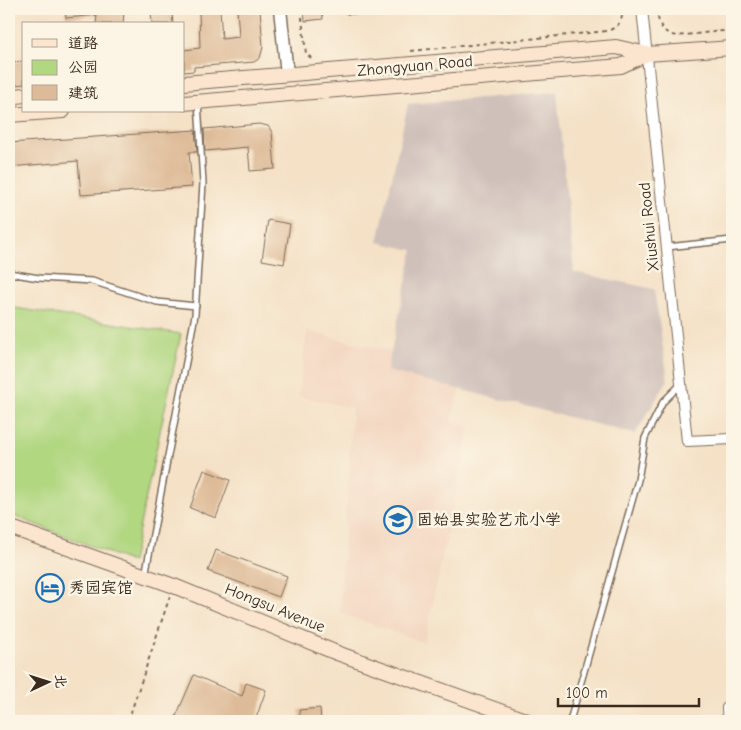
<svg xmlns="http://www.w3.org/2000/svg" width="741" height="730" viewBox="0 0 741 730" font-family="'Comic Neue','LXGW WenKai TC',sans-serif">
<rect width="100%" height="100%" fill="#fcf5e5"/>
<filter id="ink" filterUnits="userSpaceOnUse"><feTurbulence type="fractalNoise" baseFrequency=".02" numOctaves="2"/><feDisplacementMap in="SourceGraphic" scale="10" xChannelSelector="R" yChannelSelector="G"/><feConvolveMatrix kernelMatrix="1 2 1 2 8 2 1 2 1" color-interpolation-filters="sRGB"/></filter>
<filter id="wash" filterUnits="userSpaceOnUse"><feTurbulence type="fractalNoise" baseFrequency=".0096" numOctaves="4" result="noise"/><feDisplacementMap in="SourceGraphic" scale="20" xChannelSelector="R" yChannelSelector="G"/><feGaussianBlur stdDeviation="1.12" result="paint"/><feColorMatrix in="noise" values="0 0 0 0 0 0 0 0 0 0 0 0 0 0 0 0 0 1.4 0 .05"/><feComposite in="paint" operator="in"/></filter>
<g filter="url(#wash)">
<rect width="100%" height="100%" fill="#f4e1c6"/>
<path fill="#f2d4be" d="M307,331L392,352L387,371L460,389L451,421L470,427L424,643L340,613L352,408L299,396Z"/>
<path fill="#cfc0ba" d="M557,92L574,272L654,289L668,380L635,434L387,371L413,250L378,242L408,104Z"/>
<path fill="#b1d781" stroke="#768050" d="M9,307L181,334L132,562L9,514Z"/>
<g id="blocks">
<path fill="#debb98" d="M65,9H106L124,12L123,24H96L97,15L66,18Z
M220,9L222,39L239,37L237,9H260L263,47L260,58L254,62L194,67V71L184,72V50L200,48L199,11Z
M304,9H322L323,19L305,21Z
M172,11L173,24H152L151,12Z
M24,61V84L9,86V62Z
M259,124L268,126L272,132L275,169L250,171L248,147L205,151L204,129Z
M195,130L197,152H189L192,187L81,195L78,161L9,167V143Z
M268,220L290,224L284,264L262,260Z
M204,470L230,480L216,518L190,508Z
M216,550L287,576L279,597L208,571Z
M194,675L242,696L246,683L266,690L255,721H174Z
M320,708L321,721H301L299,710Z"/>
</g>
</g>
<g filter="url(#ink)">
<use href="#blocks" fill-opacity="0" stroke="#7c6a59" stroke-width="1"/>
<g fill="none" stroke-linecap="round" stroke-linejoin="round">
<defs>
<path id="service" d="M345,9L349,11L373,9
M667,247L732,240
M9,273L39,278L92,281L157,302L196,306
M145,576L195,315L203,183L198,102
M570,721L638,480L645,438L663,402L680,385"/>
<path id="minor" d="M642,9L687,441L732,439
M727,708L728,721"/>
<path id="tertiary" d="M280,9L287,74"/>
<path id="secondary" d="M184,83L616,47L647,54L732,48
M9,97L24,95
M184,103L621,66L647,54
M9,115L63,111
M9,527L174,586L337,653L528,721"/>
</defs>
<use href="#service" stroke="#7c6a59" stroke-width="8"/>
<use href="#minor" stroke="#7c6a59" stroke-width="12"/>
<use href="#tertiary" stroke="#7c6a59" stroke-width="15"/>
<use href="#secondary" stroke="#7c6a59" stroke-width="16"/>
<path stroke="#7c6a59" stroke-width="2" stroke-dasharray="4 4" stroke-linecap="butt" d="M301,9L306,54L314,60
M657,9C658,23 661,33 676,36L732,30
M411,51L607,31C619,27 623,21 622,9
M128,721L170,596"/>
<use href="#service" stroke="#fff" stroke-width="5"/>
<use href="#minor" stroke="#fff" stroke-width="10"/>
<use href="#tertiary" stroke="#fff" stroke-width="12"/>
<use href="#secondary" stroke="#fbe5cf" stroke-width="14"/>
</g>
</g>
<defs>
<symbol id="school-ring" viewBox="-11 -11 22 22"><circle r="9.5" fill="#fcf5e5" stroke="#1f6fb2" stroke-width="1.5"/><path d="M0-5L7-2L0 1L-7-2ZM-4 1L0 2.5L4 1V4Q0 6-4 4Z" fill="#1f6fb2"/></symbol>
<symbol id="hotel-ring" viewBox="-11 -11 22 22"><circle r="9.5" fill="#fcf5e5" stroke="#1f6fb2" stroke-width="1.5"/><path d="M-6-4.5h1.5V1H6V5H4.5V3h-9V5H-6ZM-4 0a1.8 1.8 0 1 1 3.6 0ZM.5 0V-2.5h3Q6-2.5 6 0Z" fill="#1f6fb2"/></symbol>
</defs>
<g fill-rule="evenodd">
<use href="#school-ring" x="382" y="504" width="32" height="32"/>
<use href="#hotel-ring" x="34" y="572" width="32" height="32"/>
</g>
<g text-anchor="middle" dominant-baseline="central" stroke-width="5" stroke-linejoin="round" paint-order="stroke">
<g font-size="16" fill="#3b2a1e" stroke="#fcf5e5">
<text transform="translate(415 66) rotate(-5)">Zhongyuan Road</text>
<text transform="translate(649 227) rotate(-96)">Xiushui Road</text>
<text transform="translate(275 608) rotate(22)">Hongsu Avenue</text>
</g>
<g font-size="16" fill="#3b2a1e" stroke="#fcf5e5" text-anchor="start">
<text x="417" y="520">固始县实验艺术小学</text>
<text x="69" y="588">秀园宾馆</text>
</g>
</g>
<rect width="741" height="730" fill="none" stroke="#fcf5e5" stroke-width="30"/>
<rect x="22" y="22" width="162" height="90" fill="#fcf5e5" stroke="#afa495"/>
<rect x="32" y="39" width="25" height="8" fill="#fbe5cf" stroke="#afa495"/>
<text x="68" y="48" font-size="15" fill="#3b2a1e">道路</text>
<rect x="32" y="60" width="25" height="15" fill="#b1d781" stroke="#afa495"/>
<text x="68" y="72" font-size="15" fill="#3b2a1e">公园</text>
<rect x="32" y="85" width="25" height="15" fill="#debb98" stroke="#afa495"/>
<text x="68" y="98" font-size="15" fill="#3b2a1e">建筑</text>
<g transform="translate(48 682) rotate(86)" stroke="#fcf5e5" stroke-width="4" paint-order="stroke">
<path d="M0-4L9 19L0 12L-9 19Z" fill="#3b2a1e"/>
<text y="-8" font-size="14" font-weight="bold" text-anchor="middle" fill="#3b2a1e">北</text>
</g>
<path d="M558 698v8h141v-8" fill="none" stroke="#3b2a1e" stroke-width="2.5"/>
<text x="566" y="698" font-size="15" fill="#3b2a1e" stroke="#fcf5e5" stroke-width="4" paint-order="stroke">100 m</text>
</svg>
